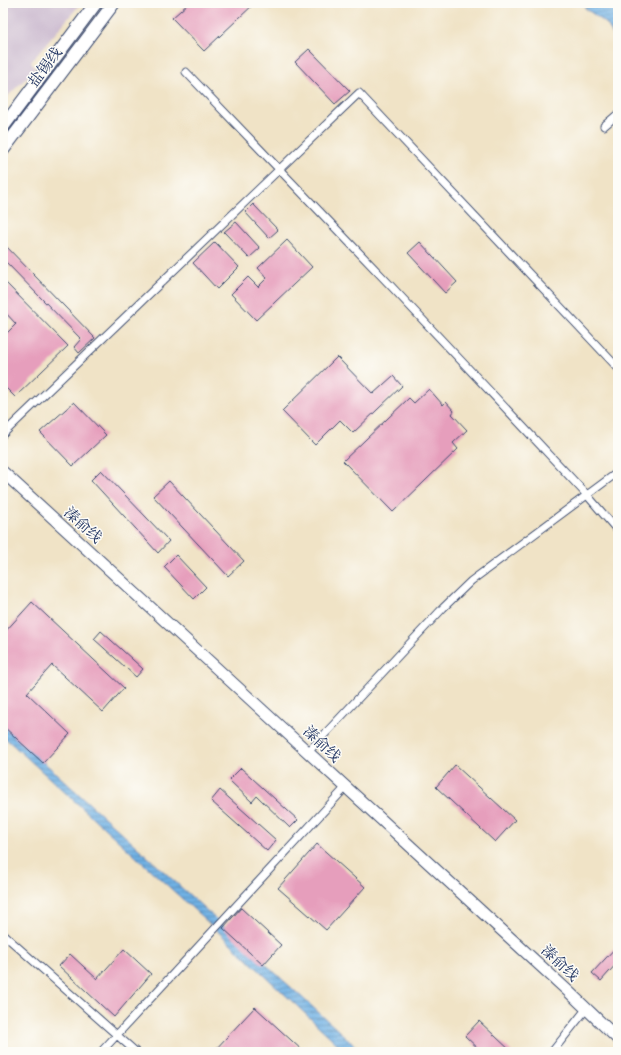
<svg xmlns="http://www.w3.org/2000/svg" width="621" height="1055" viewBox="0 0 621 1055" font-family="'IM FELL French Canon','Noto Serif SC',serif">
<defs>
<pattern id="water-rules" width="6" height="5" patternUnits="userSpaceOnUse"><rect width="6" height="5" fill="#6fb0e3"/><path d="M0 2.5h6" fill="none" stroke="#5a90bb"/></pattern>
</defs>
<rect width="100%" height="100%" fill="#fdfcf7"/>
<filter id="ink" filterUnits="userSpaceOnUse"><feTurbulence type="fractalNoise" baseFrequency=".025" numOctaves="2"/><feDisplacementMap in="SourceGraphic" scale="8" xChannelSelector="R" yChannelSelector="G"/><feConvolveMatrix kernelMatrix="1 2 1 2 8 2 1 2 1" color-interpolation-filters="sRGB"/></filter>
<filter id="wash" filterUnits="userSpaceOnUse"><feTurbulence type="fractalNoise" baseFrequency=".012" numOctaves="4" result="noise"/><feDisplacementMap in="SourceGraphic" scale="16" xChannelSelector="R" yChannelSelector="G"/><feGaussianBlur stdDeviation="0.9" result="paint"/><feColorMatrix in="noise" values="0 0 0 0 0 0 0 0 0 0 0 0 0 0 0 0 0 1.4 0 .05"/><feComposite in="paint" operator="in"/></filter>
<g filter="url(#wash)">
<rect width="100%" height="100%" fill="#f0e3c6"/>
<path fill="#cebed1" d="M3,3H81L31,62L35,69L3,101Z"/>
<path fill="url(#water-rules)" stroke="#4570a0" d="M585,3H618V44L607,24L585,8Z
M3,725L362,1052H346L212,926L3,736Z"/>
<g id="blocks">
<path fill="#e69ebc" d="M189,3H255L204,51L172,18Z
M309,49L350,91L335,104L295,62Z
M253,204L278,230L269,238L245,212Z
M236,222L260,248L249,258L224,232Z
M287,240L312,267L256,320L231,294L248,277L258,287L267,278L258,268Z
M215,242L239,267L217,289L193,263Z
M420,242L457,282L445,293L408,253Z
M3,243L95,338L79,353L74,347L81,339L3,259Z
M3,280L68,346L15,397L3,385V337L16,324L3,310Z
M337,357L373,394L393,376L402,386L353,433L340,420L315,445L282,411Z
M429,389L443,405L446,402L454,411L452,414L467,430L453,443L458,449L393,512L343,461L409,398L414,403Z
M74,402L106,435L73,466L40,432Z
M101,470L169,541L158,553L91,480Z
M169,481L244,561L228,576L153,496Z
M176,555L206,587L194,599L164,567Z
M32,602L124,688L103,712L52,665L27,693L70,734L43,763L3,726V634Z
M101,631L143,669L136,677L94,639Z
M455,765L515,820L495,842L436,787Z
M241,768L298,820L290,828L257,796L252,802L229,780Z
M220,790L276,840L267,851L211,801Z
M317,844L365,887L326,930L278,888Z
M241,908L281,945L263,965L223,928Z
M618,945V962L601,981L592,973Z
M124,949L151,974L114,1017L59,966L70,954L97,979Z
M255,1007L304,1052H213Z
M479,1021L512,1052H482L465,1036Z"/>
</g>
</g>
<g filter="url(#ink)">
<use href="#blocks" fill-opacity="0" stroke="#3b4a6e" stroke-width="1"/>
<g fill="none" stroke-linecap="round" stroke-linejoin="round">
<defs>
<path id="minor" d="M186,72L391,286L587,495L618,531
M604,126L618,114
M3,434L359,93L618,368
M308,752L443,608L471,581L618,472
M3,934L136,1052
M101,1052L346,787
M552,1052L587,1008"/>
<path id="secondary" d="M3,472L569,992L618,1039"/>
<path id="primary" d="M3,127L96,3
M3,150L114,3"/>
</defs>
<use href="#minor" stroke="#3b4a6e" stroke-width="9"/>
<use href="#secondary" stroke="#3b4a6e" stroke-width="13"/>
<use href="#primary" stroke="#3b4a6e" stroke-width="14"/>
<use href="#minor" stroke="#fff" stroke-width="7"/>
<use href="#secondary" stroke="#fff" stroke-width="11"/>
<use href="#primary" stroke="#fff" stroke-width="12"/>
</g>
</g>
<g text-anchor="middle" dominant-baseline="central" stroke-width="3" stroke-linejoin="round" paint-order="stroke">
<g font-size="15" fill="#1b2f5e" stroke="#fdfcf7">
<text transform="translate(45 67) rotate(-53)">盐锡线</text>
<text transform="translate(83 525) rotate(42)">溱俞线</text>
<text transform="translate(322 744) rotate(43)">溱俞线</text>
<text transform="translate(560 963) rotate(43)">溱俞线</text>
</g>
</g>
<rect width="621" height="1055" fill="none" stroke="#fdfcf7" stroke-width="16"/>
</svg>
